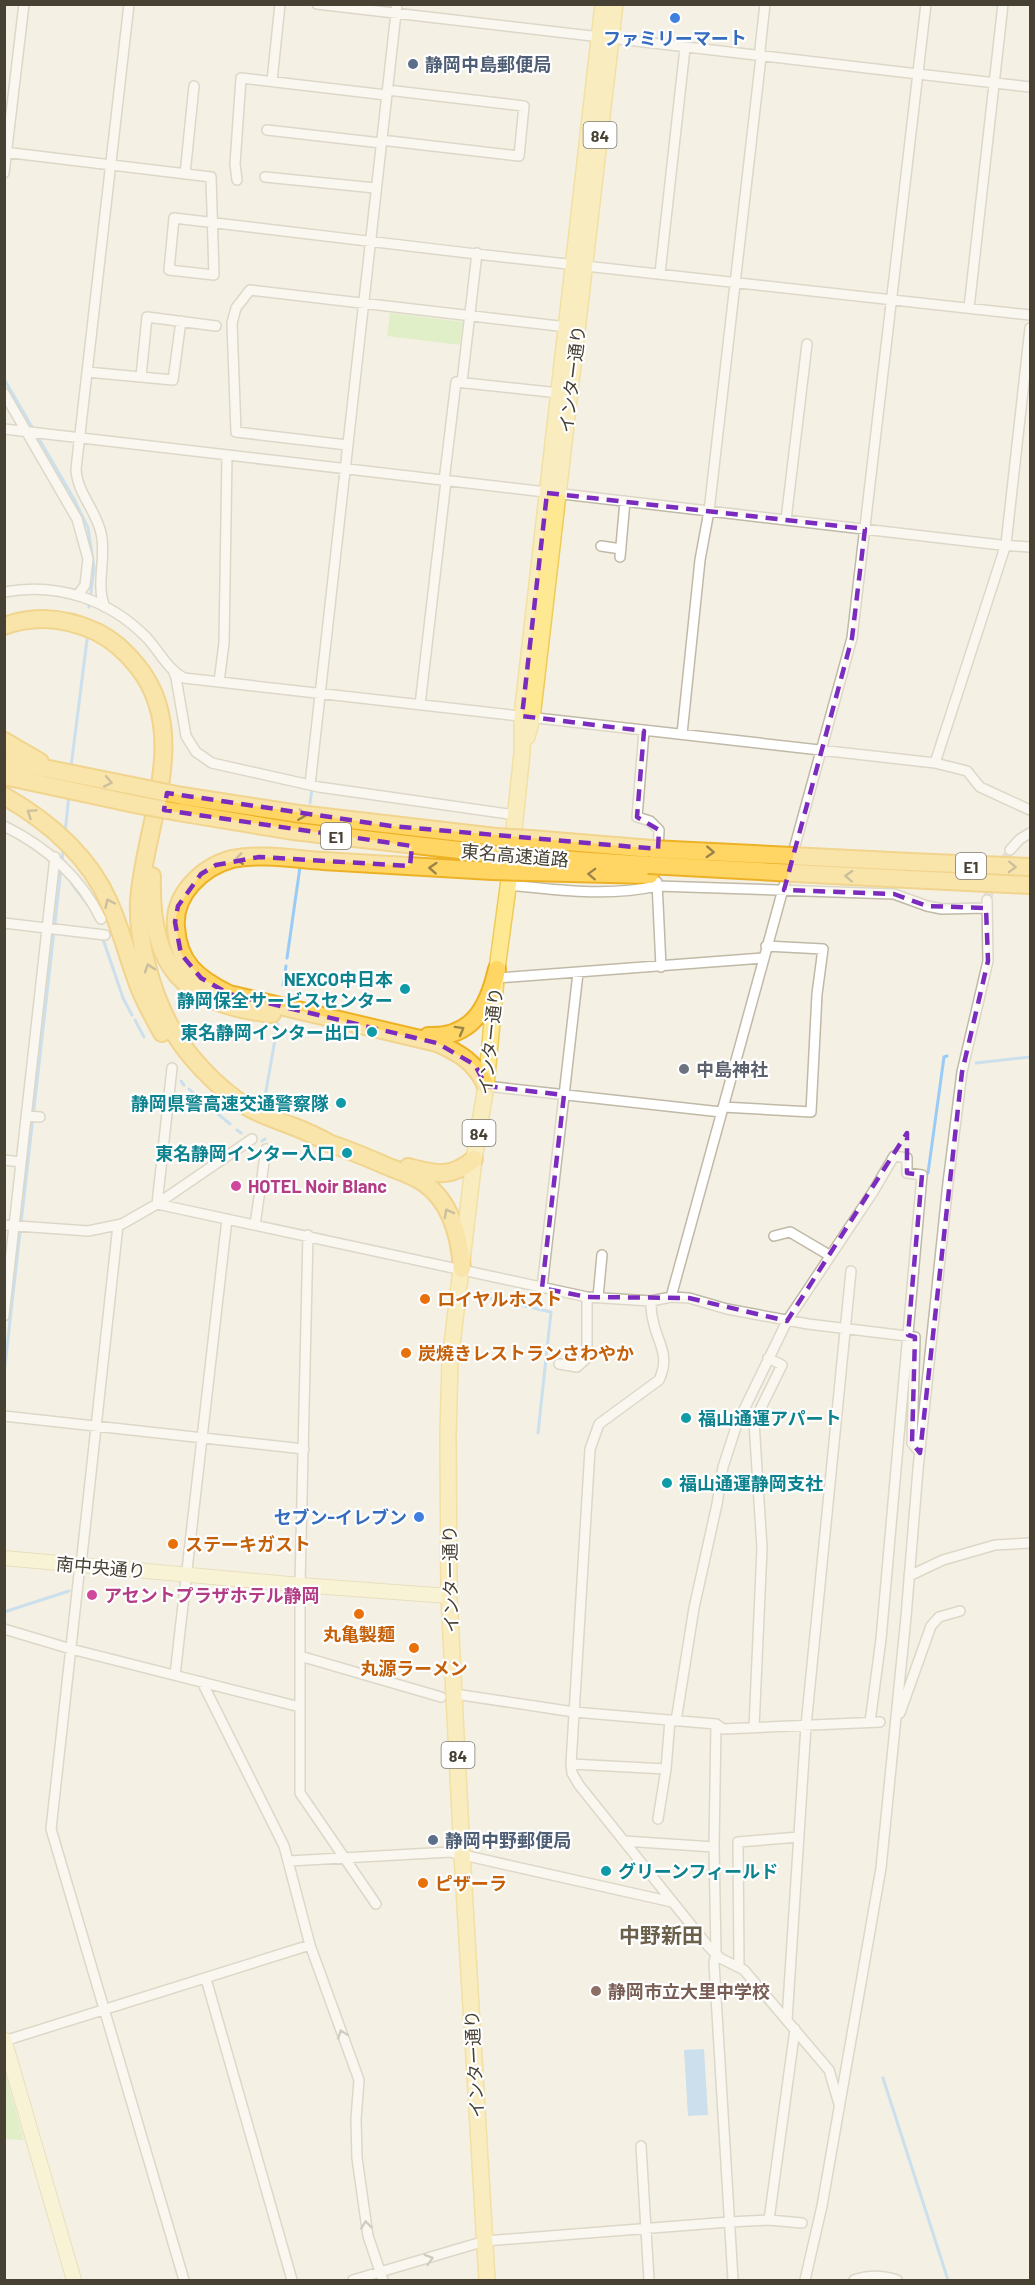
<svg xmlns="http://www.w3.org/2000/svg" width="1035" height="2285" viewBox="0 0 1035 2285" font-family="Barlow,'Noto Sans JP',sans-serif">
<rect width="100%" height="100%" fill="#f4f0e4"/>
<path fill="#c9eda9" d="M390,313L463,322L460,345L387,336Z
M5,2072L24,2140L5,2139Z"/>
<path fill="#9acbf7" d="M704,2049L708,2115L688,2116L684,2050Z"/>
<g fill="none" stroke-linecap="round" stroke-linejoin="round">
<path stroke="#9acbf7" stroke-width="3" d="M4,379L74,499L88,528L94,568L89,607
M71,767L87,640
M310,803L312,789
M65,833L69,795
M62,863L63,848
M72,884L88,905
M103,939L123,998L132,1015
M287,958L300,867
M283,985L286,966
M135,1020L144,1037
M277,1027L278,1024
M976,1063L1030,1057
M181,1081L184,1085
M189,1089L203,1102
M263,1108L276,1034
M217,1113L230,1124
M237,1130L241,1133
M262,1141L265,1139
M928,1173L944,1057L947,1056
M476,1295L551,1312L538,1433
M4,1374L61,869
M4,1612L69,1591
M883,2078L948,2280"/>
<path stroke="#d1cdc1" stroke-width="9" stroke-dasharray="9 4.5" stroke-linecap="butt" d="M987,900L993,880L1010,850"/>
<defs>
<path id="street" d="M317,4L1030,87
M272,81L280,4
M267,130L381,143
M381,140L519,156L524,106L387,90
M4,152L211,177L214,275L169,270L174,218C459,253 745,285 1030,315
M4,173L24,4
M185,174L194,86
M265,177L375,188
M237,180L235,164L241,78L386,95
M660,273L685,48
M969,308L1003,4
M87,372L173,380L181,321
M141,376L147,317L216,326
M462,382L477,253
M4,393L77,519L88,559L85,585L78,595
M4,429L1001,545L1030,547
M347,445L236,432L232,323L236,308L250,290L567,327
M444,481L456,382L559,393
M786,520L807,344
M601,546L621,549
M620,557L625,501
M4,592C57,582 109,599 147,638C159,651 168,670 184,678L935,763L967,771L980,787L1030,810
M105,607C95,584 107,558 101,533C96,510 77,493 76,469L129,4
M173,670L176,678L186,736L196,752L212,763L319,787L515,815
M219,682L224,643L227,455
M420,705L446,481
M644,731L637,817L650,821L659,830L658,853
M682,734L700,560L709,511L761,57L760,49L765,4
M935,763L1006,544L1030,328
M310,785L397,4
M4,826C47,847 80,876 101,919
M1010,850L1020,839L1030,833
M657,882L661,967
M508,885C558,890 608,897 657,886L894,894L927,906L942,909L986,908
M4,923L105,935
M497,978L763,958
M172,1068L157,1204L587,1297L651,1301L671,1297L852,638L926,4
M486,1086L721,1112
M723,1107L811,1112L817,994L823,949L766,946
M26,1116L40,1117
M4,1160L21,1162
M4,1225L88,1231L122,1224L157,1204L252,1139
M255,1225L266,1149
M308,1235L300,1585V1793L376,1904
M774,1236L790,1232L829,1255
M542,1288L578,973
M598,1297L602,1255
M671,1297L689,1298L727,1309L808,1324L915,1337L912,1443L920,1453
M651,1301C651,1307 651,1314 653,1320C657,1343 671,1354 659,1380L599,1424L590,1449L571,1764L572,1773L579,1785L708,1946L720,1958L744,1970L829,2070L839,2104
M4,1316L55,857
M559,1364L577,1367L587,1358V1297
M4,1416L304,1449
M80,1565L51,1829L184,2280
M81,1565L118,1225
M909,1576L943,1560L995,1545L1030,1543
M4,1629L71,1649L300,1707
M300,1656L441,1697
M175,1675L227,1219
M202,1682L284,1846L310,1945L359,2080L356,2119L357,2158L368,2236L383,2280
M455,1694L574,1712L716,1724L723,1729L880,1722
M900,1713L931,1626L939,1617L960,1611
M676,1721L694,1608L717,1504L723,1467L737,1424L787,1321L873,1192L894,1156L907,1158V1173L922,1175L881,1639L870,1722
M716,1724L714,1847L716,1953L714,1963L733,2280
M754,1728L762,1548L754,1422L782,1365L768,1358
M571,1764L666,1769
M658,1819L666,1769L670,1720
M624,1841L714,1847
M289,1861L450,1852L672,1902
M739,1966L738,1842L799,1837
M206,1979L292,2280
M787,2020L806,1726L851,1271
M4,2041L310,1945
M641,2146L649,2280
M769,2220L795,2029
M353,2280L485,2241L729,2222L769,2220L802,2223
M805,2280L822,2206L881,1868L906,1617L918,1469L948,1183L962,1072L988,961L987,900
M854,2280C868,2275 882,2275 897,2280"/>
<path id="secondary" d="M4,1558L300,1585L449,1596
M4,2039L74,2280"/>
<path id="primary" d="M527,737L532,718L615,4
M514,829L522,753V716L603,4
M487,2280L462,1854L449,1596L448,1435L450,1362L474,1159L486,1086L497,969L509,880"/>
<path id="highway" d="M4,626C36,614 67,618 97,632C113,640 127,653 138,667C192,735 144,825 139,901C137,939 151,990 169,1024C184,1053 218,1089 246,1106C260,1115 277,1120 292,1126C306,1131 320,1138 333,1145
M4,741L40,762
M4,760L143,788
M4,776L139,805
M4,796C48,821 88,855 109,902C122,931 129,963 141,992C147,1006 155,1020 162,1033
M182,796L299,814L496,837
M178,812L293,831L494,854
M531,839L652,849
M530,857L648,865
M911,862L1030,867
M529,872L650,875
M152,876C149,967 183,1004 272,1014
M907,879L1030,885
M428,1036C472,1038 488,1008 497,969
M486,1086C476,1063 460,1053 437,1043L229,994C198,979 178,963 176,927C173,895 202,867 232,859C261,853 294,859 323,861C379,864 436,868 492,871
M325,1142C345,1148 363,1156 382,1164C395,1170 411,1174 424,1183C451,1202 460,1238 462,1269
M408,1167C436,1174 450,1179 474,1159"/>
</defs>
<use href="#street" stroke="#c0b9a6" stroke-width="12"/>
<use href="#secondary" stroke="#d8ca8f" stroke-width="16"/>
<use href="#primary" stroke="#efcc57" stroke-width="18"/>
<use href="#highway" stroke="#edb126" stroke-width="20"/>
<use href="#street" stroke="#fff" stroke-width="9"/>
<use href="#secondary" stroke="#fff5c3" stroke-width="14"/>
<use href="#primary" stroke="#ffe892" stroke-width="15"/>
<use href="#highway" stroke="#ffd664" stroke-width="16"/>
<defs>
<path id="highway-bridge" d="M143,788L182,796
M139,805L178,812
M496,837L531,839
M652,849L911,862
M494,854L530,857
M648,865L907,879
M492,871L529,872"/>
</defs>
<use href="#highway-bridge" stroke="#edb126" stroke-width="20" stroke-linecap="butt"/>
<use href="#highway-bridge" stroke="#ffd664" stroke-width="16"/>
</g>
<defs><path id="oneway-chevron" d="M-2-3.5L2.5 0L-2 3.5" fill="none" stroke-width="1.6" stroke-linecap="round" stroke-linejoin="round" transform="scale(1.5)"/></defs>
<g stroke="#9a8449">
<use href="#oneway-chevron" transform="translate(108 782) rotate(11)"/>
<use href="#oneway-chevron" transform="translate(31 813) rotate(-146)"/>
<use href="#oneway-chevron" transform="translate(302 815) rotate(8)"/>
<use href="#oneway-chevron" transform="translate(710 852) rotate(3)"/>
<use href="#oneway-chevron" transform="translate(239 859) rotate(172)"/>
<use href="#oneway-chevron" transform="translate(1012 867) rotate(2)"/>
<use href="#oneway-chevron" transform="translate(433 868) rotate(-176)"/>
<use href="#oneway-chevron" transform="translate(592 874) rotate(-178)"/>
<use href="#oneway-chevron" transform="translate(849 876) rotate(-177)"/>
<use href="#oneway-chevron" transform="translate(109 903) rotate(-115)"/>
<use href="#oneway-chevron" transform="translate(149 968) rotate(-108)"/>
<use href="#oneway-chevron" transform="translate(460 1030) rotate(-29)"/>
<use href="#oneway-chevron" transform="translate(448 1213) rotate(-118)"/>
</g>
<g stroke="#a3a099">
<use href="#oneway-chevron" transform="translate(342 2034) rotate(-110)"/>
<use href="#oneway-chevron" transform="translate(366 2225) rotate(-96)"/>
<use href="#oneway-chevron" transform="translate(429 2259) rotate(-16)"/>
</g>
<path d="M0 0H1035V2285H0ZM547,493L865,529L852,638L784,890L894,894L927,906L986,908L988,961L962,1072L920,1453L912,1443L915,1337L908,1335L922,1175L907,1173V1133L787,1321L689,1298L587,1297L542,1288L564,1095L486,1086L475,1065L437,1043L229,994L201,978L181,954L175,922L178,906L201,874L216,865L259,857L410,866L412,846L164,810L167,793L391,826L658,849L659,830L637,817L644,731L522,716Z" fill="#f4f0e4" fill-opacity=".55" fill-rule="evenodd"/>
<path fill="none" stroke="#7b2cbf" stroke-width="4.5" stroke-dasharray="12 8" stroke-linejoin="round" d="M547,493L865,529L852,638L784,890L894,894L927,906L986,908L988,961L962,1072L920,1453L912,1443L915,1337L908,1335L922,1175L907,1173V1133L787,1321L689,1298L587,1297L542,1288L564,1095L486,1086L475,1065L437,1043L229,994L201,978L181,954L175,922L178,906L201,874L216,865L259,857L410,866L412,846L164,810L167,793L391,826L658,849L659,830L637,817L644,731L522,716Z"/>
<g fill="#3f7fe0" stroke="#fff" stroke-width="2">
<circle cx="675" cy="18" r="6"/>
<circle cx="419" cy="1517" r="6"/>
</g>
<g fill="#5c6f8a" stroke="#fff" stroke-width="2">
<circle cx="413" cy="64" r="6"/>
<circle cx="433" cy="1840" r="6"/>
</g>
<g fill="#0f9aa8" stroke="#fff" stroke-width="2">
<circle cx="405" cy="989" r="6"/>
<circle cx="372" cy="1032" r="6"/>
<circle cx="341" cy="1103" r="6"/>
<circle cx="347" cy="1153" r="6"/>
<circle cx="686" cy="1418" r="6"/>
<circle cx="667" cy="1483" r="6"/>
<circle cx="606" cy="1871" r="6"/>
</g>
<circle fill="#6b7280" stroke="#fff" stroke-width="2" cx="684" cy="1069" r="6"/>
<g fill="#d1479c" stroke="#fff" stroke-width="2">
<circle cx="236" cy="1186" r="6"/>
<circle cx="92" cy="1595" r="6"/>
</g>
<g fill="#e8710a" stroke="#fff" stroke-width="2">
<circle cx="425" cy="1299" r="6"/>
<circle cx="406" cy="1353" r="6"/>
<circle cx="173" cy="1544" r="6"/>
<circle cx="359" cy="1614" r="6"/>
<circle cx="414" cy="1648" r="6"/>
<circle cx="423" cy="1883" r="6"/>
</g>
<circle fill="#8d6e63" stroke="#fff" stroke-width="2" cx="596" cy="1991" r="6"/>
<g text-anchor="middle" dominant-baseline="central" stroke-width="4.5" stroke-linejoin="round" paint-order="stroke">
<g fill="#fff" stroke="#7e7a70" stroke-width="1.5">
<rect x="583.5" y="122" width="33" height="26" rx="4.5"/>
<rect x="321" y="823" width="30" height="26" rx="4.5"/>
<rect x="956" y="853" width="30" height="26" rx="4.5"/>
<rect x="462.5" y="1120" width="33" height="26" rx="4.5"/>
<rect x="441.5" y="1742" width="33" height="26" rx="4.5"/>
</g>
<g font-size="16" font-weight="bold" fill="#474133">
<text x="600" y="135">84</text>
<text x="336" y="836">E1</text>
<text x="971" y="866">E1</text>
<text x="479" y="1133">84</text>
<text x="458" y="1755">84</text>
</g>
<g font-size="18" font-weight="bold" fill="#366cbe" stroke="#fff">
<text x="675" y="38">ファミリーマート</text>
<text x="407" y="1517" text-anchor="end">セブン-イレブン</text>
</g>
<g font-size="18" font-weight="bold" fill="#4e5e75" stroke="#fff" text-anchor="start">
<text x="425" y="64">静岡中島郵便局</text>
<text x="445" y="1840">静岡中野郵便局</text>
</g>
<g font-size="18" fill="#474133" stroke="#fff">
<text transform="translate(572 379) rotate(-83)">インター通り</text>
<text transform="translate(515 855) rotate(5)">東名高速道路</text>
<text transform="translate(490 1041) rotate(-84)">インター通り</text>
<text transform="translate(101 1567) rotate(5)">南中央通り</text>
<text transform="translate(450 1579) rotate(-91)">インター通り</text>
<text transform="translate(474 2064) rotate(-93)">インター通り</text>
</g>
<g font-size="18" font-weight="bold" fill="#0d838f" stroke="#fff" text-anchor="end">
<text x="393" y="979">NEXCO中日本<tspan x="393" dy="21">静岡保全サービスセンター</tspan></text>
<text x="360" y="1032">東名静岡インター出口</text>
<text x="329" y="1103">静岡県警高速交通警察隊</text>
<text x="335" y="1153">東名静岡インター入口</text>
<text x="698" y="1418" text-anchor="start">福山通運アパート</text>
<text x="679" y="1483" text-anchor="start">福山通運静岡支社</text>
<text x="618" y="1871" text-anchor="start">グリーンフィールド</text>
</g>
<g font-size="18" font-weight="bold" fill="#5b616d" stroke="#fff" text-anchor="start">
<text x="696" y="1069">中島神社</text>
</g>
<g font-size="18" font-weight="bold" fill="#b23c85" stroke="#fff" text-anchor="start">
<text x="248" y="1186">HOTEL Noir Blanc</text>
<text x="104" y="1595">アセントプラザホテル静岡</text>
</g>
<g font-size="18" font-weight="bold" fill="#c56008" stroke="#fff" text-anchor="start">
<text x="437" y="1299">ロイヤルホスト</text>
<text x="418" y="1353">炭焼きレストランさわやか</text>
<text x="185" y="1544">ステーキガスト</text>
<text x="359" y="1634" text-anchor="middle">丸亀製麺</text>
<text x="414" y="1668" text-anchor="middle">丸源ラーメン</text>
<text x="435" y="1883">ピザーラ</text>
</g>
<g font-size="18" font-weight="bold" fill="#785e54" stroke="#fff" text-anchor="start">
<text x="608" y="1991">静岡市立大里中学校</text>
</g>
<g font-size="21" font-weight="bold" fill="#6b604a" stroke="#fff">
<text x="661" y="1934">中野新田</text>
</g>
</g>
<rect width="1035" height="2285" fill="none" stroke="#474133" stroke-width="12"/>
</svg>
